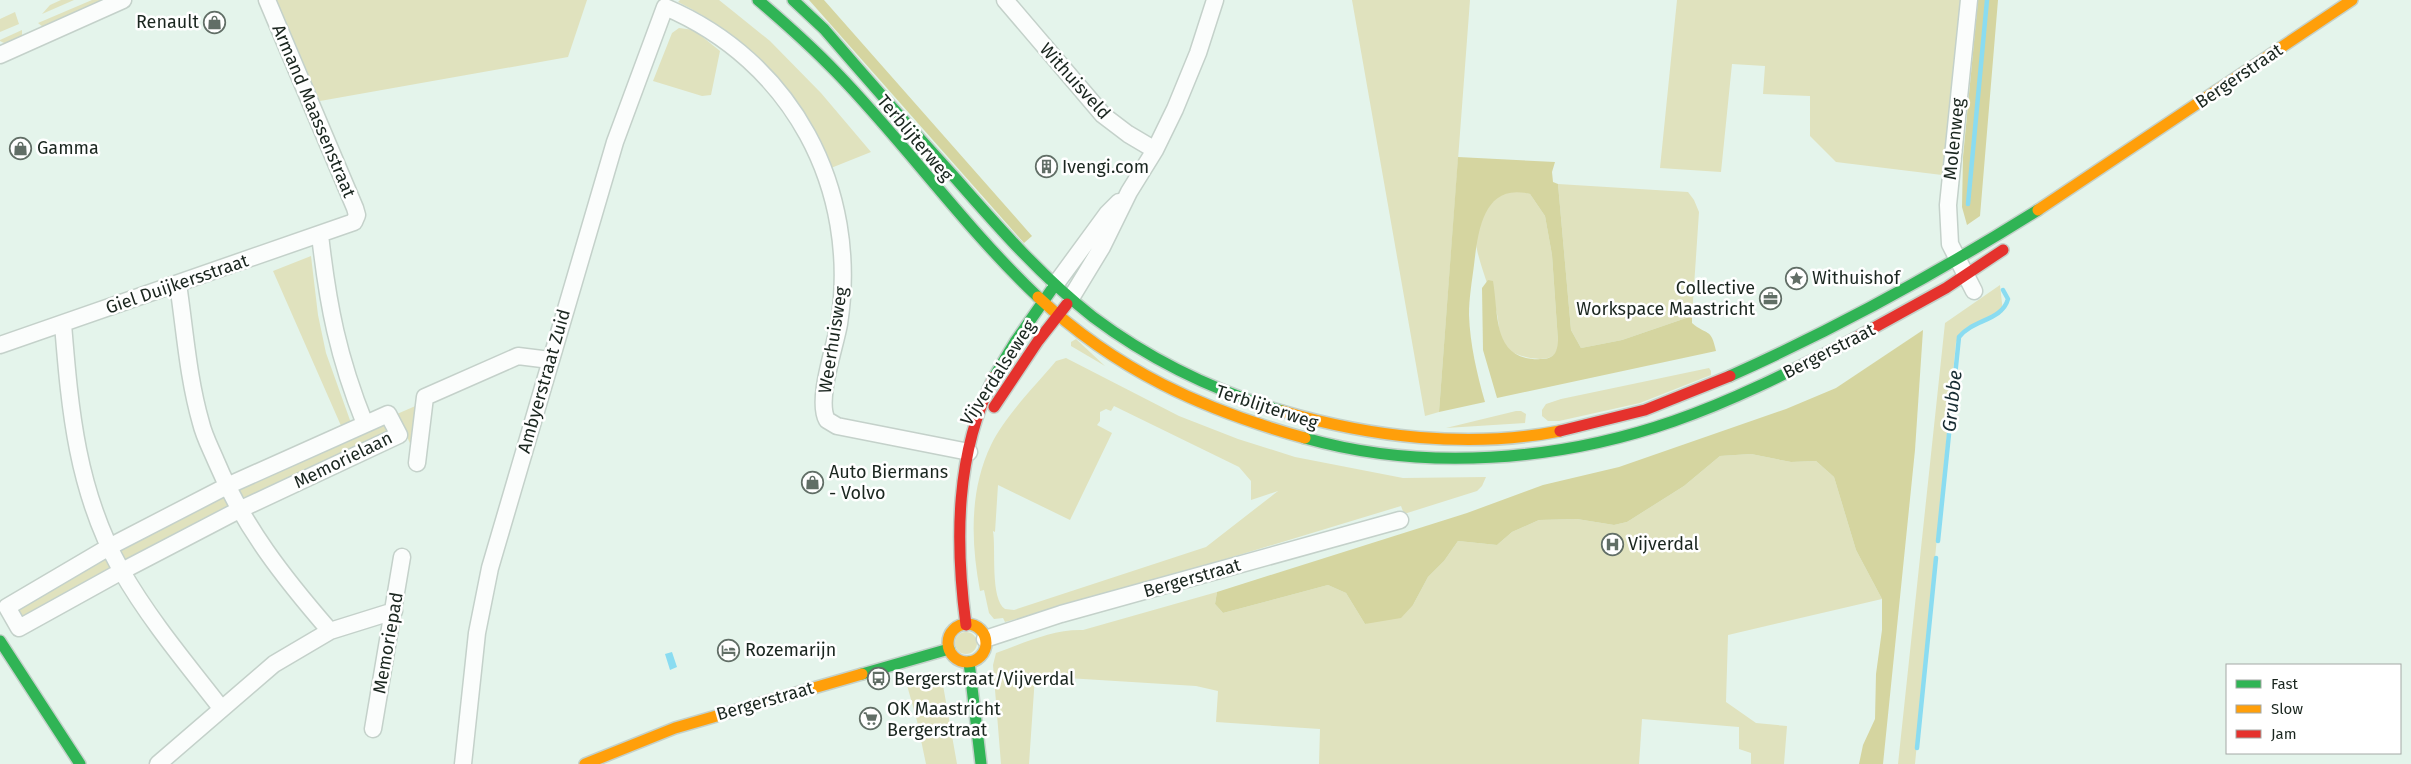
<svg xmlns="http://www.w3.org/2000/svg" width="2411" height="764" viewBox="0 0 2411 764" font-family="'Fira Sans',sans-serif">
<rect width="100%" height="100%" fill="#e4f4eb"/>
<path fill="#e0e2be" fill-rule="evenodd" d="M61,0H74L42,14L50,5Z
M92,0H105L43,27L38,23Z
M274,0H587L568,57L320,101Z
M680,0H719L734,12L770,41L821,93L871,152L831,168C823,148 815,127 802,109C772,64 727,26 678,2Z
M1352,0H1470L1439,412L1425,416Z
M1677,0H1963L1942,175L1836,162L1810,136V96L1763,94L1765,66L1732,64L1721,172L1660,168Z
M15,12L19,24L0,32V19Z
M679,28L694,30L720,51L711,95L702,96L653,81L672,33Z
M22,30V36L6,44L0,41V40Z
M1558,184L1688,192L1694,200L1699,212L1692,316L1622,340L1581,348L1571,330Z
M1520,191L1530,194L1545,216L1552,255L1558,341C1558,344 1558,350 1556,352C1550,365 1516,357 1508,349C1497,338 1500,323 1496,310C1491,293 1478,260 1476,244C1475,226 1490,196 1508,192C1512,191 1516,191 1520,191Z
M311,256L318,315L326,353L351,423L342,428L273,271Z
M2000,285L2003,312L1972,326L1956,342L1915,764H1898L1945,323Z
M1076,339L1105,366L1071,346V342Z
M1066,358L1179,416L1238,439L1295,457L1403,478L1486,477L1482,486L1477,491L1404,514L1401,506L1097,598L1005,622L1003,618L994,619L989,613L984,590L980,591C971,543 969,491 991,445C1005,416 1035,386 1056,361ZM1114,406L1239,467L1251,481V500L1278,491L1206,547L1014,610L1005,609C990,599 996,548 993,531L995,532L998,485L1070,520L1112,433L1097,425L1100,421V412L1106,409L1111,411Z
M1709,368L1711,371V375L1640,403L1559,421H1548L1542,416V410L1546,404L1561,399Z
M420,404L412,448L397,414Z
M1516,411H1521L1526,414L1525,423L1446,428Z
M385,423L391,434L243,504L235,487Z
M1751,454L1791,462L1816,461L1834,477L1856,550L1882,599L1728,635L1726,702L1756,723L1787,726L1784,764H1751V753L1739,749V727L1642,719L1639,764H1319L1320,729L1216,722L1218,691L1196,686L1035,676L1029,764H1001L993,665L996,653C1024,643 1053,629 1083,630L1217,592L1215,604L1223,613L1328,585L1346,593L1365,624L1413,605L1428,577L1444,561L1458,541L1497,545L1512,532L1539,520L1577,519L1614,525L1627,522L1684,486L1720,456Z
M223,494L230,510L125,565L117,548Z
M106,554L114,570L18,619L15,604Z
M955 643a11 11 0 1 1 22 0a11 11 0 1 1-22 0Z
M915,674H941L957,764H926L917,721L905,678Z"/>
<path fill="#d5d5a0" d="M809,0H824L1032,236L1024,243Z
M1978,0H1998L1980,216L1967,225L1962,207L1963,157Z
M1458,157L1555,162L1552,172L1553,182L1558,184L1571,330L1581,348L1622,340L1692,316V323C1707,336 1711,327 1716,351L1497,398L1483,350L1482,288L1488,280L1493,281C1499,317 1492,362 1543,359C1555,358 1557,352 1558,341L1552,255L1545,216L1530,194C1483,182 1478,232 1474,265C1472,281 1469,298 1469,315C1470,344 1477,374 1485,402L1439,412Z
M1923,330L1915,450L1883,764H1859L1863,745L1875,719L1876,674L1882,630V599L1856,550L1834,477L1816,461L1791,462L1751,454L1720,456L1684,486L1627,522L1614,525L1577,519L1539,520L1512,532L1497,545L1458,541L1444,561L1428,577L1413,605L1401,618L1365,624L1346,593L1328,585L1223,613L1215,604L1217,592L1467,513L1543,485L1619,467L1786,409L1836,388Z"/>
<path fill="#8adcf1" d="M672,652L677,667L670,670L665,654Z"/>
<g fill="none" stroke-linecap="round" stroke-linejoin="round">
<path stroke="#8adcf1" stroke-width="4.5" d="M1968,204L1987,0
M1938,541L1959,337C1973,319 2002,321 2008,299L2003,290
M1917,748L1936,558"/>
<defs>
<path id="street" d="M1005,0L1103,115L1128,134L1155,150
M1969,0L1948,205L1950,244L1974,291
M0,55L123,0
M320,235C328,306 338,357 365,424
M178,284C185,331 188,378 201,423C204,436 211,449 216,461C243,526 284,578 330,631
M1055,285L1107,214L1119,202
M1071,298L1102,247L1129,192L1155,150L1175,109L1198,53L1215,0
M63,324C70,411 77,491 121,570C149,619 186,663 221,708
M0,345L354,222L357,215L355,208L267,0
M388,414L399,435L239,510L122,571L19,628L7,607L109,547L227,486Z
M417,463L425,397L518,356L550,360
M985,639L1061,614L1400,520
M373,729L402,557
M158,764L274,664L330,631L394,611
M463,764L477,633L490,568L615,142L665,7C792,61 860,188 839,324C835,347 816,400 827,420L837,426L969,452"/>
<path id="fast" d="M758,0C785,23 811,46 836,72C906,144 965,228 1038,297
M793,0L824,29C868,80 912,130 957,180C999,228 1042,277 1093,317C1149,359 1215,391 1282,411
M1730,376C1837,328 1939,272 2038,210
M994,377L1015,342L1052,289
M1305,438C1424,472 1559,461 1674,421C1735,400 1793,370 1850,341
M0,641L80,764
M969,662L981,764
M862,674L949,649"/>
<path id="slow" d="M2038,210L2352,0
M1038,297C1116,370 1203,410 1305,438
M1282,411C1370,437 1469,449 1560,431
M948 643a19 19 0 1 1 38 0a19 19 0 1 1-38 0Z
M585,764L675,728L862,674"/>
<path id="jam" d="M1850,341L1946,288L2003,250
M994,407L1038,341L1067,304
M1560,431L1645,410L1730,376
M966,625C955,542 955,453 994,377"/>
</defs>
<use href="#street" stroke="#c4d1ca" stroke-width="19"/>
<use href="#fast" stroke="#c4d1ca" stroke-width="14"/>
<use href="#slow" stroke="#c4d1ca" stroke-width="14"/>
<use href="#jam" stroke="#c4d1ca" stroke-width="14"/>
<use href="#street" stroke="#fbfdfc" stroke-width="16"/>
<use href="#fast" stroke="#30b455" stroke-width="11"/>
<use href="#slow" stroke="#ff9f0a" stroke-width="11"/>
<use href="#jam" stroke="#e5322d" stroke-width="11"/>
</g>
<defs>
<symbol id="shop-ring" viewBox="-11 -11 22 22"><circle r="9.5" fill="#fff" stroke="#616e66" stroke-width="1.5"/><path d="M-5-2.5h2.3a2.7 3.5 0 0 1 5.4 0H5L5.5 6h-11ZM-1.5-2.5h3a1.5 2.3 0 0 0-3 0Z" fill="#616e66"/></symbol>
<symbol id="building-ring" viewBox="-11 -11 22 22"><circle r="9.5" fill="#fff" stroke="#616e66" stroke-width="1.5"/><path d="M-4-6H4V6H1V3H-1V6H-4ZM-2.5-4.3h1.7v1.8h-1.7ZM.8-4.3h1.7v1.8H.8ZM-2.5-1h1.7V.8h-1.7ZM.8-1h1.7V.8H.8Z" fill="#616e66"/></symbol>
<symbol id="sight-ring" viewBox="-11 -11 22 22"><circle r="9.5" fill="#fff" stroke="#616e66" stroke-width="1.5"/><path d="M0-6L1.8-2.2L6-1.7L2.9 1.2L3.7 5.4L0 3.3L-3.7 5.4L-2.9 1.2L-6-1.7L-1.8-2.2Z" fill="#616e66"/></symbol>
<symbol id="office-ring" viewBox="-11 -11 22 22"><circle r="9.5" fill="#fff" stroke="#616e66" stroke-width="1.5"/><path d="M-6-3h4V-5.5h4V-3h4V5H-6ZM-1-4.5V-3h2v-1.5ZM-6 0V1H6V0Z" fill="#616e66"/></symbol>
<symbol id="hospital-ring" viewBox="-11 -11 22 22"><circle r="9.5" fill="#fff" stroke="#616e66" stroke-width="1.5"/><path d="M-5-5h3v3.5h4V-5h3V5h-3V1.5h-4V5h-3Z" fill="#616e66"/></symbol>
<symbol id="hotel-ring" viewBox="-11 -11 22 22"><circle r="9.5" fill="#fff" stroke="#616e66" stroke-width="1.5"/><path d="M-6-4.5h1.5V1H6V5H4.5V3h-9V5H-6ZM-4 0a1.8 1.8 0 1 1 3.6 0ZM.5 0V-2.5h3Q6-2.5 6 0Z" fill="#616e66"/></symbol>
<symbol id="bus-ring" viewBox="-11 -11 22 22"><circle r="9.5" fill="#fff" stroke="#616e66" stroke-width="1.5"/><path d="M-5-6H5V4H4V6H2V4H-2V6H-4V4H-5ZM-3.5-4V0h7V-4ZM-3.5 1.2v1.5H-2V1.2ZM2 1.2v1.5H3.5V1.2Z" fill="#616e66"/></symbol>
<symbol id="supermarket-ring" viewBox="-11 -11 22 22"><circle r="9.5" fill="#fff" stroke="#616e66" stroke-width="1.5"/><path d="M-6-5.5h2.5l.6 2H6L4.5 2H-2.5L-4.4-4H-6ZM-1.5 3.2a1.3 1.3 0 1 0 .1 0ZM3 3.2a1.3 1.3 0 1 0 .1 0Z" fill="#616e66"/></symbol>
</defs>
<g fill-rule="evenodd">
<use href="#shop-ring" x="202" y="10" width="25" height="25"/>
<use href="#shop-ring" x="8" y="136" width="25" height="25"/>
<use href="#building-ring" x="1034" y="154" width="25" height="25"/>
<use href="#sight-ring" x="1784" y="266" width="25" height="25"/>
<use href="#office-ring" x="1758" y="286" width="25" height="25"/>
<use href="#shop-ring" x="800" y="470" width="25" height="25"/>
<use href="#hospital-ring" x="1600" y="532" width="25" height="25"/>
<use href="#hotel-ring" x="716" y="638" width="25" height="25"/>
<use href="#bus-ring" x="866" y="666" width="25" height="25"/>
<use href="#supermarket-ring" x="858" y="706" width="25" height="25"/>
</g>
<g text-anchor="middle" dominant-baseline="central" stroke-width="5" stroke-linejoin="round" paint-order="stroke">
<g font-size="18" fill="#1a261f" stroke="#fff" text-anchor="start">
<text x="199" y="22" text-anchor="end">Renault</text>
<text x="37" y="148">Gamma</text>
<text x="1062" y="167">Ivengi.com</text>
<text x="1812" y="278">Withuishof</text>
<text x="1755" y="288" text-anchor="end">Collective<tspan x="1755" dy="21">Workspace Maastricht</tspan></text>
<text x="829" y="472">Auto Biermans<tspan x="829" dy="21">- Volvo</tspan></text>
<text x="1628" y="544">Vijverdal</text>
<text x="745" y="650">Rozemarijn</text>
<text x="894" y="679">Bergerstraat/Vijverdal</text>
<text x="887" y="709">OK Maastricht<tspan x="887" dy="21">Bergerstraat</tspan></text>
</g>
<g font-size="18" fill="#1a261f" stroke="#fff">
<text transform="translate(2239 76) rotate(-34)">Bergerstraat</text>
<text transform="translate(1075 81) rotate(48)">Withuisveld</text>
<text transform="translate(314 111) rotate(67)">Armand Maassenstraat</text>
<text transform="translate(915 138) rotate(50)">Terblijterweg</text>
<text transform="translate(1954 139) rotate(-84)">Molenweg</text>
<text transform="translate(177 284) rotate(-19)">Giel Duijkersstraat</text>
<text transform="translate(833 340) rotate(-81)">Weerhuisweg</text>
<text transform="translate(1829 351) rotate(-27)">Bergerstraat</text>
<text transform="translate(998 373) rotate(-57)">Vijverdalseweg</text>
<text transform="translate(544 381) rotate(-74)">Ambyerstraat Zuid</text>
<text transform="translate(1267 407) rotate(18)">Terblijterweg</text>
<text transform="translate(343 460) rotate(-26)">Memorielaan</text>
<text transform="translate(1192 578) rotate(-16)">Bergerstraat</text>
<text transform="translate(388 643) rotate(-80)">Memoriepad</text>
<text transform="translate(765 701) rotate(-16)">Bergerstraat</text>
</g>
<g font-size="19" font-style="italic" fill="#192d33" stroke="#fff">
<text transform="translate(1952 401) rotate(-84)">Grubbe</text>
</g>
</g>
<rect x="2226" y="664" width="175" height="90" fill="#ffffff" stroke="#a3a8a5"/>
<rect x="2236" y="680" width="25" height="8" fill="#30b455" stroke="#a3a8a5"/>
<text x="2271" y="689" font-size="15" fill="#1a261f">Fast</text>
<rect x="2236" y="705" width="25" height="8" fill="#ff9f0a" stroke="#a3a8a5"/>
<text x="2271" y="714" font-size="15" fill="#1a261f">Slow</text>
<rect x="2236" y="730" width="25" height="8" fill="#e5322d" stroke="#a3a8a5"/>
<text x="2271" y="739" font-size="15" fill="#1a261f">Jam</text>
</svg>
